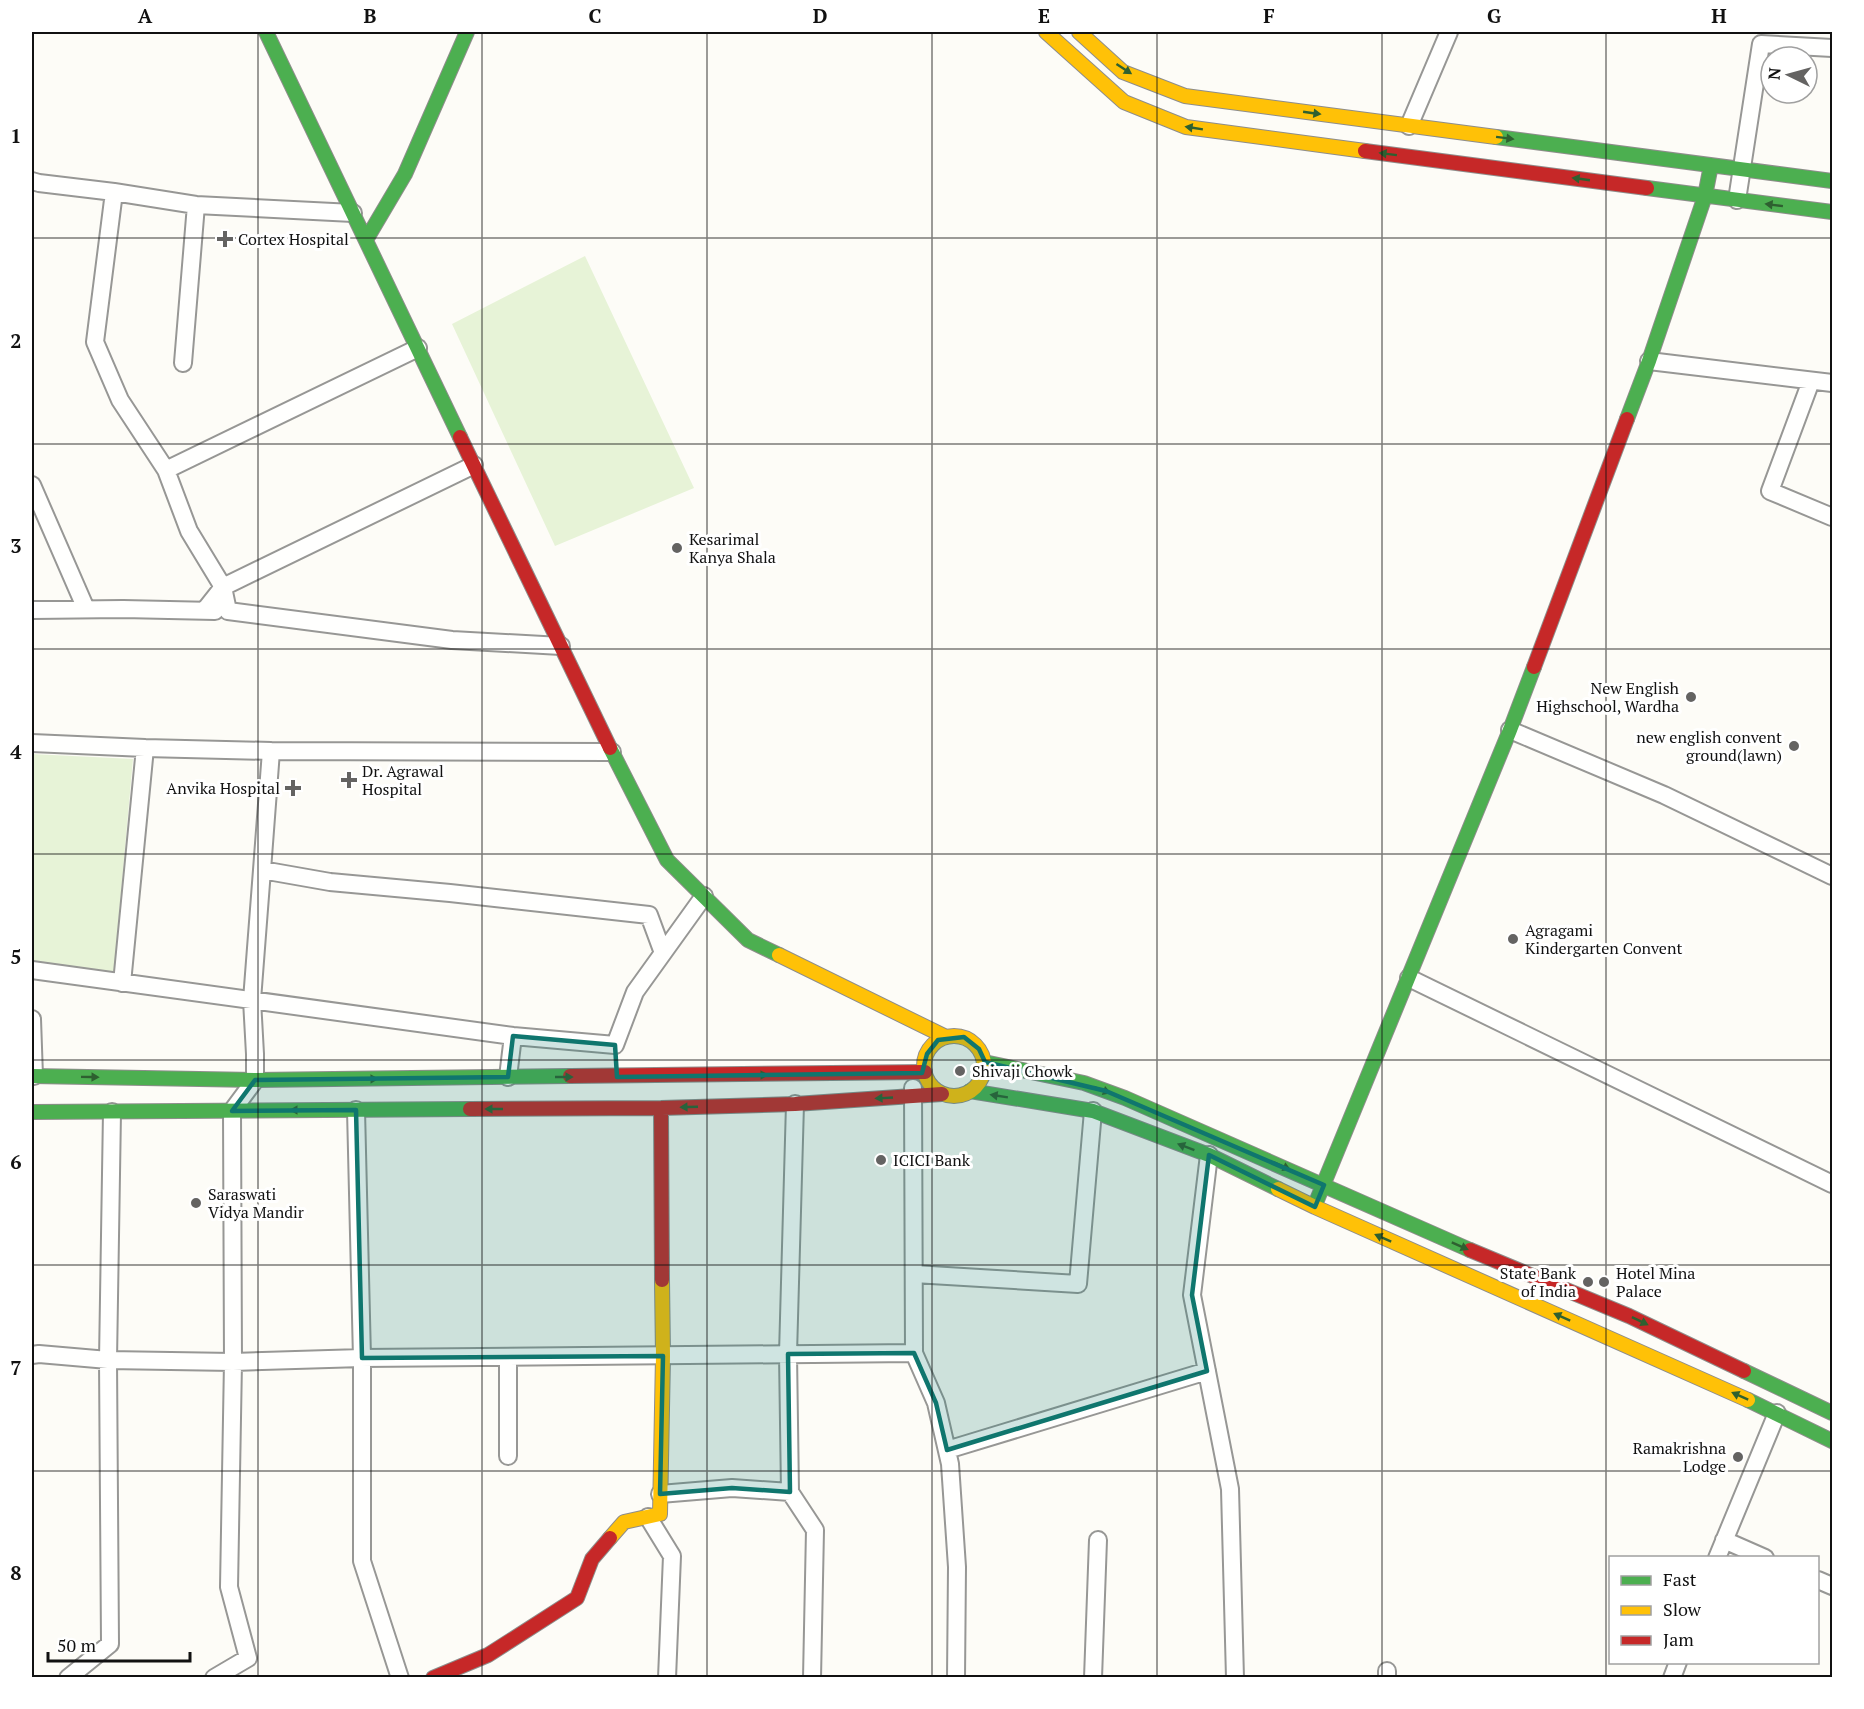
<svg xmlns="http://www.w3.org/2000/svg" width="1864" height="1709" viewBox="0 0 1864 1709" font-family="'PT Serif',serif">
<rect width="100%" height="100%" fill="#fdfcf7"/>
<path fill="#e7f3d7" d="M585,256L694,488L555,546L452,324Z
M32,754L133,759L113,982L32,963Z"/>
<g fill="none" stroke-linecap="round" stroke-linejoin="round">
<defs>
<path id="street" d="M1409,126L1449,32
M32,181L39,183L114,192L95,342L120,400L166,470
M114,192L196,205L353,213
M1737,200L1761,44L1832,48
M1649,361L1832,383
M183,363L196,205
M1811,381L1770,491L1832,517
M474,465L223,587L228,611L452,640L561,646
M32,485L86,609
M32,610L123,609L215,611
M204,611L223,587L189,531L166,470L418,348
M1510,730L1664,795L1832,876
M32,743L145,748
M271,751L612,752
M32,970L513,1036L615,1045L635,992L704,896
M1409,978L1832,1184
M122,983L145,748L271,751L262,870
M32,1019L34,1076
M508,1077L513,1036
M356,1110L362,1358V1561L400,1678
M1209,1155L1192,1295L1230,1489L1235,1678
M914,1274L1078,1284L1093,1111
M914,1353L936,1403L950,1464L957,1567L956,1678
M32,1355L39,1354L108,1360L233,1362L362,1358L914,1353L913,1088
M947,1450L1207,1371
M508,1456V1357
M790,1492L815,1530L812,1678
M660,1494L732,1488L790,1492L788,1354L795,1104
M648,1517L672,1556L667,1678
M1724,1540L1765,1558
M1717,1558L1777,1413
M1818,1580L1832,1586
M1387,1671V1678
M68,1678L110,1644L108,1360L112,1112
M214,1678L248,1658L229,1587L233,1362L232,1111L255,1080V1054L252,1000L262,870L330,882L450,893L649,915L663,953
M1093,1678L1098,1540
M1672,1678L1678,1662"/>
<path id="fast" d="M266,32L460,437
M1496,137L1832,181
M1647,188L1832,212
M366,240L405,174L467,32
M1627,419L1649,361L1705,196L1711,165
M610,748L667,860L748,940L779,955
M984,1062L1084,1083L1125,1098L1470,1250
M32,1076L255,1080L570,1076
M970,1091L1093,1111L1209,1155L1278,1189
M32,1112L470,1109
M1317,1200L1510,730L1534,667
M1744,1371L1832,1413
M1748,1400L1832,1441"/>
<path id="slow" d="M1046,32L1124,102L1186,127L1365,151
M1079,32L1123,72L1185,96L1496,137
M779,955L946,1037
M924 1066a30 30 0 1 1 60 0a30 30 0 1 1-60 0Z
M1278,1189L1315,1207L1748,1400
M610,1538L624,1522L660,1514L663,1356L662,1280"/>
<path id="jam" d="M1365,151L1647,188
M460,437L610,748
M1534,667L1627,419
M570,1076L925,1072
M661,1108L662,1280
M470,1109L661,1108L795,1104L942,1094
M1470,1250L1629,1316L1744,1371
M433,1678L488,1655L577,1598L592,1559L610,1538"/>
</defs>
<use href="#street" stroke="#979795" stroke-width="20"/>
<use href="#fast" stroke="#8e8d8b" stroke-width="16"/>
<use href="#slow" stroke="#8e8d8b" stroke-width="16"/>
<use href="#jam" stroke="#8e8d8b" stroke-width="16"/>
<use href="#street" stroke="#fffffe" stroke-width="16"/>
<use href="#fast" stroke="#4caf50" stroke-width="14"/>
<use href="#slow" stroke="#ffc107" stroke-width="14"/>
<use href="#jam" stroke="#c62828" stroke-width="14"/>
</g>
<defs><path id="oneway-solid" d="M-6-.8H1V-3.2L6.5 0L1 3.2V.8H-6Z" transform="scale(1.5)"/></defs>
<g fill="#2e6030">
<use href="#oneway-solid" transform="translate(1124 69) rotate(33)"/>
<use href="#oneway-solid" transform="translate(1312 113) rotate(8)"/>
<use href="#oneway-solid" transform="translate(1194 128) rotate(-171)"/>
<use href="#oneway-solid" transform="translate(1505 138) rotate(7)"/>
<use href="#oneway-solid" transform="translate(1388 154) rotate(-173)"/>
<use href="#oneway-solid" transform="translate(1581 179) rotate(-172)"/>
<use href="#oneway-solid" transform="translate(1774 205) rotate(-173)"/>
<use href="#oneway-solid" transform="translate(759 1075) rotate(-1)"/>
<use href="#oneway-solid" transform="translate(90 1077) rotate(1)"/>
<use href="#oneway-solid" transform="translate(564 1077)"/>
<use href="#oneway-solid" transform="translate(369 1079) rotate(-1)"/>
<use href="#oneway-solid" transform="translate(1102 1090) rotate(20)"/>
<use href="#oneway-solid" transform="translate(999 1096) rotate(-171)"/>
<use href="#oneway-solid" transform="translate(884 1098) rotate(177)"/>
<use href="#oneway-solid" transform="translate(689 1107) rotate(178)"/>
<use href="#oneway-solid" transform="translate(494 1109) rotate(180)"/>
<use href="#oneway-solid" transform="translate(299 1110) rotate(180)"/>
<use href="#oneway-solid" transform="translate(1186 1147) rotate(-159)"/>
<use href="#oneway-solid" transform="translate(1282 1166) rotate(24)"/>
<use href="#oneway-solid" transform="translate(1383 1238) rotate(-156)"/>
<use href="#oneway-solid" transform="translate(1460 1246) rotate(24)"/>
<use href="#oneway-solid" transform="translate(1562 1317) rotate(-156)"/>
<use href="#oneway-solid" transform="translate(1640 1321) rotate(26)"/>
<use href="#oneway-solid" transform="translate(1740 1396) rotate(-156)"/>
</g>
<path fill="#0f766e" fill-opacity="0.2" stroke="#0f766e" stroke-width="4.5" stroke-linejoin="round" d="M513,1036L615,1045L617,1077L922,1073L927,1054L938,1040L964,1037L979,1049L985,1062L1106,1091L1324,1185L1315,1207L1209,1155L1192,1295L1207,1371L947,1450L936,1403L914,1353L788,1354L790,1492L732,1488L660,1494L663,1356L362,1358L356,1110L232,1111L255,1080L508,1077Z"/>
<path fill="none" stroke="#111" stroke-width="1.5" stroke-opacity="0.55" d="M258,32V1678M482,32V1678M707,32V1678M932,32V1678M1157,32V1678M1382,32V1678M1606,32V1678M32,238H1832M32,444H1832M32,649H1832M32,854H1832M32,1060H1832M32,1265H1832M32,1471H1832"/>
<g fill="#646362" stroke="#fff" stroke-width="2">
<path d="M222 230h6v6h6v6h-6v6h-6v-6h-6v-6h6z"/>
<circle cx="677" cy="548" r="6"/>
<circle cx="1691" cy="697" r="6"/>
<circle cx="1794" cy="746" r="6"/>
<path d="M346 771h6v6h6v6h-6v6h-6v-6h-6v-6h6z"/>
<path d="M290 779h6v6h6v6h-6v6h-6v-6h-6v-6h6z"/>
<circle cx="1513" cy="939" r="6"/>
<circle cx="960" cy="1071" r="6"/>
<circle cx="881" cy="1160" r="6"/>
<circle cx="196" cy="1203" r="6"/>
<circle cx="1588" cy="1282" r="6"/>
<circle cx="1604" cy="1282" r="6"/>
<circle cx="1738" cy="1457" r="6"/>
</g>
<g text-anchor="middle" dominant-baseline="central" stroke-width="6" stroke-linejoin="round" paint-order="stroke">
<g font-size="16" fill="#111" stroke="#fff" text-anchor="start">
<text x="238" y="239">Cortex Hospital</text>
<text x="689" y="539">Kesarimal<tspan x="689" dy="18">Kanya Shala</tspan></text>
<text x="1679" y="688" text-anchor="end">New English<tspan x="1679" dy="18">Highschool, Wardha</tspan></text>
<text x="1782" y="737" text-anchor="end">new english convent<tspan x="1782" dy="18">ground(lawn)</tspan></text>
<text x="362" y="771">Dr. Agrawal<tspan x="362" dy="18">Hospital</tspan></text>
<text x="280" y="788" text-anchor="end">Anvika Hospital</text>
<text x="1525" y="930">Agragami<tspan x="1525" dy="18">Kindergarten Convent</tspan></text>
<text x="972" y="1071">Shivaji Chowk</text>
<text x="893" y="1160">ICICI Bank</text>
<text x="208" y="1194">Saraswati<tspan x="208" dy="18">Vidya Mandir</tspan></text>
<text x="1576" y="1273" text-anchor="end">State Bank<tspan x="1576" dy="18">of India</tspan></text>
<text x="1616" y="1273">Hotel Mina<tspan x="1616" dy="18">Palace</tspan></text>
<text x="1726" y="1448" text-anchor="end">Ramakrishna<tspan x="1726" dy="18">Lodge</tspan></text>
</g>
</g>
<rect width="1864" height="1709" fill="none" stroke="#ffffff" stroke-width="66"/>
<rect x="1609" y="1556" width="210" height="108" fill="#ffffff" stroke="#a0a0a0" stroke-width="1.5"/>
<rect x="1621" y="1576" width="30" height="9" fill="#4caf50" stroke="#a0a0a0" stroke-width="1.5"/>
<text x="1663" y="1586" font-size="18" fill="#111111">Fast</text>
<rect x="1621" y="1606" width="30" height="9" fill="#ffc107" stroke="#a0a0a0" stroke-width="1.5"/>
<text x="1663" y="1616" font-size="18" fill="#111111">Slow</text>
<rect x="1621" y="1636" width="30" height="9" fill="#c62828" stroke="#a0a0a0" stroke-width="1.5"/>
<text x="1663" y="1646" font-size="18" fill="#111111">Jam</text>
<g transform="translate(1789 75) rotate(275)"><circle r="28" fill="#ffffff" stroke="#a0a0a0" stroke-width="1.5"/>
<path d="M0-4.5L10 22L0 15L-10 22Z" fill="#646362"/>
<text y="-9" font-size="16" font-weight="bold" text-anchor="middle" fill="#111111">N</text>
</g>
<path d="M48 1652v9h142v-9" fill="none" stroke="#111111" stroke-width="3"/>
<text x="57" y="1652" font-size="18" fill="#111111" stroke="#ffffff" stroke-width="4.5" paint-order="stroke">50 m</text>
<rect x="33" y="33" width="1798" height="1643" fill="none" stroke="#111" stroke-width="2"/>
<g font-size="20" text-anchor="middle" font-weight="bold" fill="#111">
<text x="145" y="23">A</text>
<text x="370" y="23">B</text>
<text x="595" y="23">C</text>
<text x="820" y="23">D</text>
<text x="1044" y="23">E</text>
<text x="1269" y="23">F</text>
<text x="1494" y="23">G</text>
<text x="1719" y="23">H</text>
<text x="16" y="143">1</text>
<text x="16" y="348">2</text>
<text x="16" y="553">3</text>
<text x="16" y="759">4</text>
<text x="16" y="964">5</text>
<text x="16" y="1169">6</text>
<text x="16" y="1375">7</text>
<text x="16" y="1580">8</text>
</g>
</svg>
